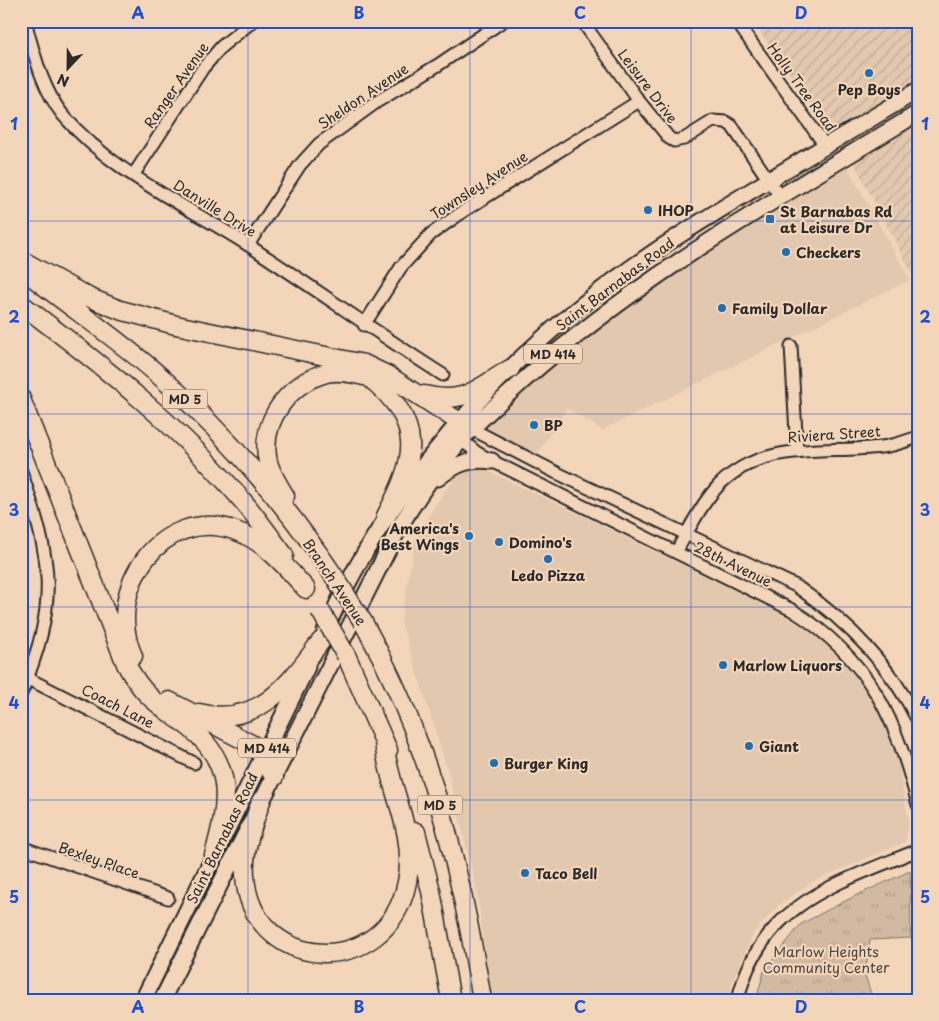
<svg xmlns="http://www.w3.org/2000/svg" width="939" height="1021" viewBox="0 0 939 1021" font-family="'Playpen Sans',sans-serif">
<defs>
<pattern id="industrial-furrows" width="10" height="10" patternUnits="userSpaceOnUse" patternTransform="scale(1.25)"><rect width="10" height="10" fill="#e2c8ae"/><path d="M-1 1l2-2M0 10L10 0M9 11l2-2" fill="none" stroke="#c2ac96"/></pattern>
<pattern id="park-tufts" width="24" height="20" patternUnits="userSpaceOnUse" patternTransform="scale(1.25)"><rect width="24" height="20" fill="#d2baa2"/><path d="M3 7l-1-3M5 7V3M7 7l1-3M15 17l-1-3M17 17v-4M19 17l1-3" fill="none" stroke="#b4a08c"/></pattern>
</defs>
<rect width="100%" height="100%" fill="#f3d6ba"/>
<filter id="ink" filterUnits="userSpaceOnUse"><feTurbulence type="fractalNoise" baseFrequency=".02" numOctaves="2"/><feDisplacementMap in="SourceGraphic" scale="10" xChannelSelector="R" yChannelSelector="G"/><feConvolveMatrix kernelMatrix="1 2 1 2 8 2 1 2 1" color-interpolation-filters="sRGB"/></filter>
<g filter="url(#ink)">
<path fill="#e2c8ae" d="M847,166L910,280L602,430L567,408L535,457L481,428L595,329L735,233Z
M477,466L583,516L787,617L818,637L855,674L876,705L897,755L909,823L905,842L814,881L781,903L754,932L732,983L729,1000H492L476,887L449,775L401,621L415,539L443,493L463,470Z"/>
<path fill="url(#industrial-furrows)" d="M752,21H918V285L856,167Z"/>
<path fill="url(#park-tufts)" stroke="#7e7266" d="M910,871L911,938L870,940L865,975L873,1000H756L764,971L801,924L855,896Z"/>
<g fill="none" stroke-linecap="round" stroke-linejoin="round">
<defs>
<path id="minor" d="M25,21C34,53 42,89 63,115C112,173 186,205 248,245C314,288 377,333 443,375
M582,21L639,101L669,138L674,141L684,139L713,121L726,122L732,126L781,198
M736,21L826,147
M134,174L203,68L222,46L253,21
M248,245L300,165L319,144L378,101L438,65L503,21
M364,325L401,267L431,234L465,210L639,101
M791,346L797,451
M466,426L557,473L796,586C847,621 890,664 918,721
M457,436L476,452L492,461L792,610C869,658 897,719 918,805
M21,471C53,564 59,602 21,694
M676,552C689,530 701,504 719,485C763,440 825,454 881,447C894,446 906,441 918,437
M21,675L194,763
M21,847L168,898
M738,1000C759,904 838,883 918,850"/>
<path id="major" d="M438,478C456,464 469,458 492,461
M325,631C398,464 530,330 683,233C760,184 840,138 918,90
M143,1000L307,667
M162,1000L400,526C417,498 435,471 456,446C476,422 501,401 524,380C642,274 783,196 918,113"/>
<path id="highway" d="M21,260L88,297L120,310L176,325L364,364L389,376L458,421
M35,279C77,312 122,342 162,378C228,436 287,506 336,579
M21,304C102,365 182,428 247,506C260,522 272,539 284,555
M369,377C425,424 417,457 386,516
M424,395C465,405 476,389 510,369
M21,399L126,664C144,698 160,705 189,727C236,764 228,805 214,855
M285,496C279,486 271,474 268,462C259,422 289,383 326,373C339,370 352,373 364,376
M363,622C430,743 460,864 482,1000
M346,655L388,750
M133,656C103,590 162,504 236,531C265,541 286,567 306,589
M169,701L253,745L263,756L274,777
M199,713C259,728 290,683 321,641
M261,801C253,825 243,849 245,875C250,972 387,983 407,882C417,831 388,789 384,741
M416,832L431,891L451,1000"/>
</defs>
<use href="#minor" stroke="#2b2b2b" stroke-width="15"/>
<use href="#major" stroke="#2b2b2b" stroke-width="19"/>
<use href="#highway" stroke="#2b2b2b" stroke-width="21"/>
<use href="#minor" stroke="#f3d6ba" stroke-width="11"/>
<use href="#major" stroke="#f3d6ba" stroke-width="15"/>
<use href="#highway" stroke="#f3d6ba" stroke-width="18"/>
<defs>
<path id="highway-bridge" d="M336,579L363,622
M320,610L346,655"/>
</defs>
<use href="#highway-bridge" stroke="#2b2b2b" stroke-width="21" stroke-linecap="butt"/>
<use href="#highway-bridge" stroke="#f3d6ba" stroke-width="18"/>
</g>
</g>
<path fill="none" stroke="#1d4ed8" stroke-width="1" stroke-opacity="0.55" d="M248,21V1000M470,21V1000M691,21V1000M21,221H918M21,414H918M21,607H918M21,800H918"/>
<g fill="#1f6fb2" stroke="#f3d6ba" stroke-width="2">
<circle cx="869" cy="73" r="5"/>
<circle cx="648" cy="210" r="5"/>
<rect x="765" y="214" width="10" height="10" rx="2.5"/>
<circle cx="786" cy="252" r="5"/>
<circle cx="722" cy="308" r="5"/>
<circle cx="534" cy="425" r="5"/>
<circle cx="469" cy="536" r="5"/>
<circle cx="499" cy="542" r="5"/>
<circle cx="548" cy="559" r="5"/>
<circle cx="723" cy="665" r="5"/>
<circle cx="749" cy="746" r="5"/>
<circle cx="494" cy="763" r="5"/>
<circle cx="525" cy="873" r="5"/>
</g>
<g text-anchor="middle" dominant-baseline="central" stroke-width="4.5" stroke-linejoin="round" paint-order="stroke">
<g fill="#f3d6ba" stroke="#675e56" stroke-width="1">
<rect x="524" y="344.5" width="58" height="19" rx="4"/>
<rect x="162.5" y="389.5" width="45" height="19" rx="4"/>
<rect x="238" y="738.5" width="58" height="19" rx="4"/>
<rect x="417.5" y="795.5" width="45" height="19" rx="4"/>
</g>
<g font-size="12" font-weight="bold" fill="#2b2b2b">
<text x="553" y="354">MD 414</text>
<text x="185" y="399">MD 5</text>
<text x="267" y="748">MD 414</text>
<text x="440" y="805">MD 5</text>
</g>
<g font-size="14" fill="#2b2b2b" stroke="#f3d6ba">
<text transform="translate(176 85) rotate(-55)">Ranger Avenue</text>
<text transform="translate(648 86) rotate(53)">Leisure Drive</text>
<text transform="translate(802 87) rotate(54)">Holly Tree Road</text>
<text transform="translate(363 96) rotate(-34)">Sheldon Avenue</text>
<text transform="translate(479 185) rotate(-33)">Townsley Avenue</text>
<text transform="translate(215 208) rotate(32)">Danville Drive</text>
<text transform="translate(615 284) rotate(-37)">Saint Barnabas Road</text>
<text transform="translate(834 434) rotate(-4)">Riviera Street</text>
<text transform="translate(733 564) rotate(26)">28th Avenue</text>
<text transform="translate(335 582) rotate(56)">Branch Avenue</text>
<text transform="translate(118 706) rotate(27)">Coach Lane</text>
<text transform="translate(222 838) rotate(-64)">Saint Barnabas Road</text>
<text transform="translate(99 860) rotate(19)">Bexley Place</text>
</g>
<g font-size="14" font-weight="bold" fill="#2b2b2b" stroke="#f3d6ba" text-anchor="start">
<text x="869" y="89" text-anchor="middle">Pep Boys</text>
<text x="658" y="210">IHOP</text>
<text x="780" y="211">St Barnabas Rd<tspan x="780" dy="16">at Leisure Dr</tspan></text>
<text x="796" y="252">Checkers</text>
<text x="732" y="308">Family Dollar</text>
<text x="544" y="425">BP</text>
<text x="459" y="528" text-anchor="end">America's<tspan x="459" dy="16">Best Wings</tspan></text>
<text x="509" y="542">Domino's</text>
<text x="548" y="575" text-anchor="middle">Ledo Pizza</text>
<text x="733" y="665">Marlow Liquors</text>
<text x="759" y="746">Giant</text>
<text x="504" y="763">Burger King</text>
<text x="535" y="873">Taco Bell</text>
</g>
<g font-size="14" fill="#4c4843" stroke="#f3d6ba">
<text x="826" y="951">Marlow Heights<tspan x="826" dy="16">Community Center</tspan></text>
</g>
</g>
<rect width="939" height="1021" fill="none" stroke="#f3d6ba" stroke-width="55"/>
<g transform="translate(68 68) rotate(202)" stroke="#f3d6ba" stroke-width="4" paint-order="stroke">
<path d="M0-4L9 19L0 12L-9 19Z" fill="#2b2b2b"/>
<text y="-8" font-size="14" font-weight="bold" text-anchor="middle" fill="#2b2b2b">N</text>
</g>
<rect x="28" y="28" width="884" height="966" fill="none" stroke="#1d4ed8" stroke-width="2"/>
<g font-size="16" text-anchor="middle" font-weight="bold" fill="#1d4ed8">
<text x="138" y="19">A</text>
<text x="359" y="19">B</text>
<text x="580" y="19">C</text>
<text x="801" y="19">D</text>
<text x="14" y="130">1</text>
<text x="925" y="130">1</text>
<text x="14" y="323">2</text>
<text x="925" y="323">2</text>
<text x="14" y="516">3</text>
<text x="925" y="516">3</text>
<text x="14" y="709">4</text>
<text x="925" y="709">4</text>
<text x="14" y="903">5</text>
<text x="925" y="903">5</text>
<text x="138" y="1013">A</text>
<text x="359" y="1013">B</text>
<text x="580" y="1013">C</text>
<text x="801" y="1013">D</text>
</g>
</svg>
